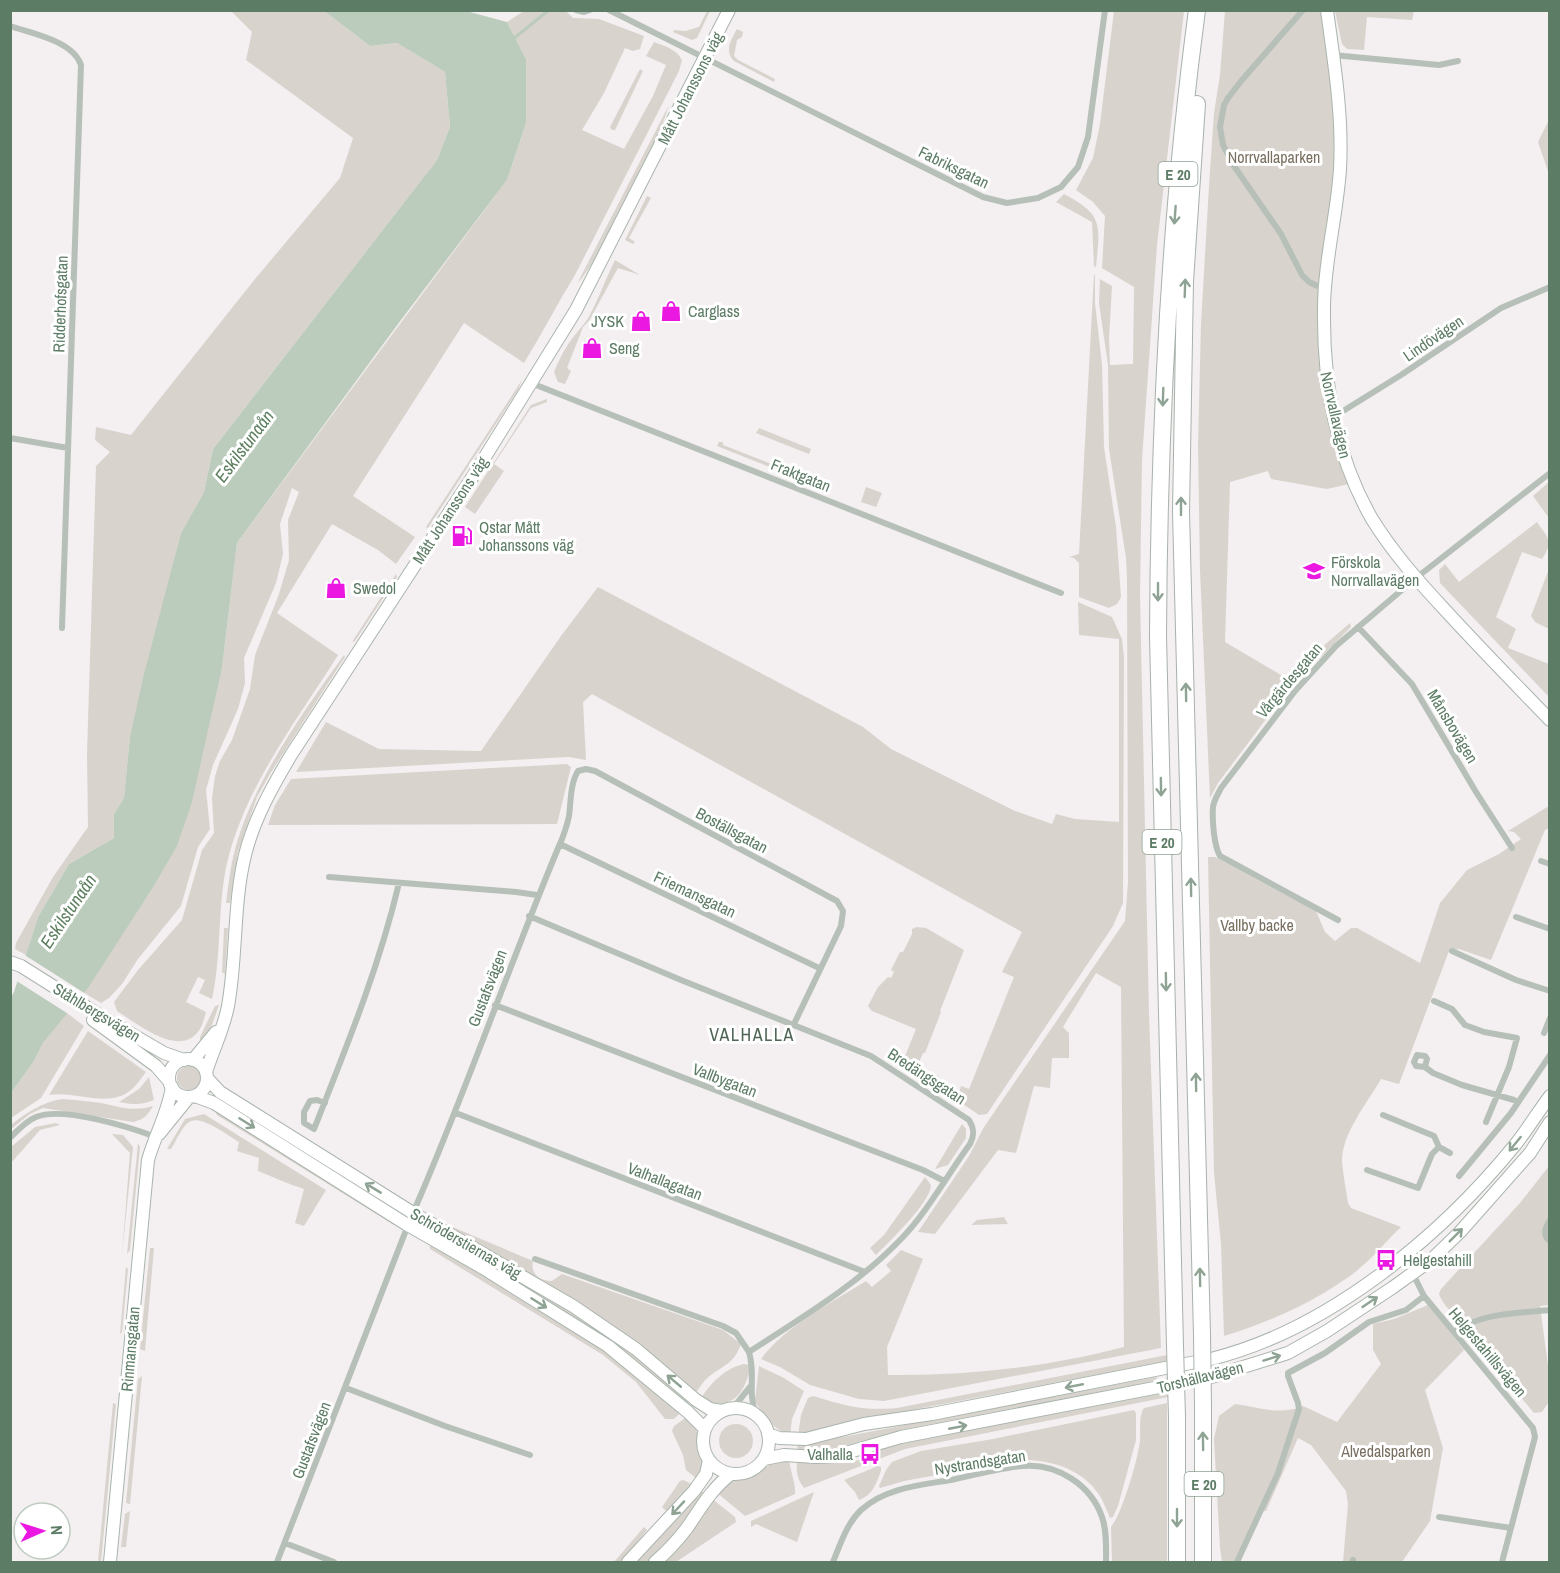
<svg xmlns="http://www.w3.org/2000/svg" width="1560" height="1573" viewBox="0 0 1560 1573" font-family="'Archivo Narrow',sans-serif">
<rect width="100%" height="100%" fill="#f4eff0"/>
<path fill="#d9d3ce" d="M231,11H324L370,46L397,43L445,72L450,127L437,160L213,449L204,492L181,533L130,736L124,798L114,814V838L69,864L38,917L26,955L15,949L16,943L53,877L88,827L87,754L96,466L110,452L95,440L96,427L131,435L255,279L340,178L353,138L246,60L252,32Z
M524,11H566L573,18L599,19L644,36L640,49L633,51L625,48L604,93L582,130L624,149L653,96L666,65L646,56L654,42C665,46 676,49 682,60L679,71L575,275C557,304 542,334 524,363L464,323L353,496L415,537L396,564L378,550L332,524L277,613L338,655C296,722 246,785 227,863C217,908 222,954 212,999L199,993L205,980L198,977L186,1002L206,1012C204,1019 202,1028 197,1033C177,1057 135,1022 117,1011L114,1002L138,970L182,920L202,850L214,833L212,798L215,776L220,761L232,740L250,689L255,655L279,594L289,560L288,520L299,492L292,488L280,524L283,554L276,583L244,658L245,683L238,709L213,765L206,790L210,829L198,847L181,906L138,959L122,984L109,998L101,1003L83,992L152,889L222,668L237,543L507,180L526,123V59L507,22Z
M707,11H710L697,38L692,40L673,32L674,30L685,31L699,27Z
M1114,11H1184L1157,245L1142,460L1140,596L1149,1014L1161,1348L884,1401L859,1399L810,1385L780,1367L761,1359C783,1328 834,1301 866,1281L872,1287L891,1271L886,1265L901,1250L923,1259L887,1347L888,1375C967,1376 1048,1367 1124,1347L1121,987L1096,973L1063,1027L1069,1033V1058H1052L1050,1088L1034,1086L1016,1153L998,1150L935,1234L918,1232L969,1156L984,1127L1125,921L1128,882L1127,579L1126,558L1109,449L1108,365L1099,303L1100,279L1112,286L1109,339L1110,365L1133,364L1134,287L1102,268L1105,216L1093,202L1076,190L1093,158L1100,124Z
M1225,11H1324L1335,114L1336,164L1318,322L1349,484L1327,489L1271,479L1268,471L1230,482L1225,642L1286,678L1350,623L1351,627L1288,690L1218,783L1210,798L1200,570L1198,445L1201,324L1209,186L1214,113L1220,75Z
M1335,11V10L1414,11L1412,20L1367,17L1364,50L1347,49L1342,44Z
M737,29L743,32L742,37L737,40L734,56L738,60L775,79L774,82L734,61C724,51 731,40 737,29Z
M640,69L643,71L615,130H612L610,127Z
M669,105C660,135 644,163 630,190C614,222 600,257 577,284Z
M1549,120V174L1538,142Z
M1064,194C1104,215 1100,225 1096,267L1094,266L1092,222L1056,202Z
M647,196L651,198L629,238L635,242L633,244L625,240Z
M615,260L640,275L618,268L589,321L583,327L567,368L571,371L565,384L558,382L554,372C559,359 566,346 575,335C579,330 583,325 587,320C598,301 605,280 615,260Z
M1094,274L1095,276V303L1102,365L1104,447L1116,527L1121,597L1117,604L1109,608L1079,597V563L1074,558L1069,557L1079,554Z
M522,380L518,390L428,528L426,527Z
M547,399V402L531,408L494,464L504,471L475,514L465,507L531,405Z
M759,428L811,449L809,454L756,433Z
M719,442H723V445L797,474L800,468L803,469L799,476L795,477L717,446Z
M1549,482V518L1533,496Z
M866,487L882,493L876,507L861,502Z
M1537,522C1548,538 1554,541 1542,559L1522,552L1496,617L1516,629L1508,648L1549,664V697L1440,583L1439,570L1445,564L1459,582Z
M1549,569V629L1535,622L1531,616Z
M396,574L397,577L355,641L352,642Z
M598,587L863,727L891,749L1015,811L1052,824L1056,814L1075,819L1119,822V639L1079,635L1078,602L1112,617L1122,639L1124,657L1123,903L1113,926L987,1114L979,1115L957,1100L961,1086L969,1089L1014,977L1002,972L1022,932L592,694L583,702L586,760L569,757L296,772L326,722L379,749L481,751L561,636Z
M344,655L345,657L270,774L257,797L238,852L230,903H226C229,881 231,860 238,839C258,775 305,709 344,655Z
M567,764L571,767L557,824L268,825L275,805L291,779Z
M1549,806V828L1545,830L1491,960L1459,949L1449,951L1399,1084L1381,1079C1368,1102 1342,1133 1342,1161C1343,1175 1346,1189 1348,1203L1351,1208L1401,1227C1384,1243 1367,1265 1347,1278C1310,1304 1267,1323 1224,1336L1221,1244L1214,1173L1208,857H1215L1316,911L1325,932L1335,941L1351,928H1357L1420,963L1440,903L1467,870L1499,854L1521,839L1514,832L1508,831Z
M917,927L926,928L964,950L940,1011L941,1012L925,1053H923L917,1067L939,1076L934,1089L901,1066L916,1029L872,1011L868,1006L878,987L888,977L891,978L894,972L891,970L900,952H903L912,934V929Z
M224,928H228L225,974L222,972Z
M219,1005L212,1025L203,1041H200V1037L215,1006Z
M67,1013L84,1026L41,1098L11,1118V1093L34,1061L43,1043Z
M88,1031L146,1072C141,1078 137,1085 131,1090C108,1109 75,1090 49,1095Z
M177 1078a12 12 0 1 1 24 0a12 12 0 1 1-24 0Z
M149,1077L154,1100C142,1105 133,1105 119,1102L139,1089Z
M62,1099C75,1100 88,1101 101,1103C121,1107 132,1112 153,1106C148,1115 143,1120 133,1122L43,1108L30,1114L11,1129V1125C26,1113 42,1102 62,1099Z
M217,1109L392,1220L394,1225L217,1115L215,1111Z
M204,1114L326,1190L304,1226L295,1223L304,1189C288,1184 274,1177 258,1171L259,1158L237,1151L239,1142C229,1136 203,1116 191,1121C182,1125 176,1142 171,1149H167L185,1119Z
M56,1123L60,1125L40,1130L11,1163V1147L35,1127Z
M962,1124L966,1129V1138L948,1165L935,1169Z
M112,1134L123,1135L133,1147L122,1255L130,1153Z
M138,1143L140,1147L130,1250L127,1254Z
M1549,1166V1305L1540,1306L1549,1373L1550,1400L1542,1412L1534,1413C1508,1382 1483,1352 1459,1320C1452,1311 1443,1306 1439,1294L1441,1289L1520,1203Z
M925,1177L931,1185C931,1202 889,1242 876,1255L870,1248L884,1235Z
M1004,1217L1008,1224L971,1225L977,1220Z
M443,1223L533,1261C530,1274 540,1281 552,1281L562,1274L723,1330L741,1344C734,1363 726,1364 711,1375C704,1380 700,1387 695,1394L613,1326Z
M436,1232L602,1330L690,1400L686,1405Z
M429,1241L598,1346L682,1411L674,1419H665L636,1382L603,1355L430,1249Z
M150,1248H154L145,1351L140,1349Z
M126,1267L128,1269L122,1332L120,1334Z
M1428,1305L1464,1350L1425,1390L1443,1448L1430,1521L1402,1562H1343L1348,1504L1346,1491L1311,1445L1298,1438L1266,1511H1261L1236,1562H1222L1220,1548L1214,1439L1219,1416L1235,1404C1259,1407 1280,1416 1303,1406L1337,1422L1381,1364L1373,1350V1324L1394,1319Z
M1167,1355L1168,1361L917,1409L880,1420L798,1436L801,1415L808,1398L813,1396C846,1406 863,1411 897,1408Z
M744,1364L751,1365C745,1394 731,1413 701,1398C711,1383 725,1368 744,1364Z
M759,1366L784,1378L804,1391L792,1419L790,1435C774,1430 763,1416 755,1401Z
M142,1376L130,1504L126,1503L138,1379Z
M1156,1377L1157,1379L1149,1382L906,1429L825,1451L797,1452L798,1443H811Z
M1168,1392V1397L905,1449L804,1488C797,1479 796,1471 797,1460L829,1463L854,1457L855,1461L866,1458L867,1460L877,1457L875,1451L903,1443Z
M113,1403L116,1404L101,1562H98Z
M1167,1403V1562H1112L1111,1527C1122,1514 1138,1459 1140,1441C1141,1430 1138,1417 1144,1408Z
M1134,1410L1136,1413V1440L1118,1506L1113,1517L1110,1518C1107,1511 1104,1503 1100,1496C1083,1469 1050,1459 1020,1460L904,1481L880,1488L879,1486L886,1470L892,1462L921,1451L993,1439Z
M688,1416L695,1424L702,1459V1467L697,1479L686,1470L683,1455L672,1431L674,1426Z
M719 1441a17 17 0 1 1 34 0a17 17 0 1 1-34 0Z
M789,1459C790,1470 796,1484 795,1494L745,1516L716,1492L728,1482L754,1475L773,1462Z
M878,1466L881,1467V1471C876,1484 873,1495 859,1500L855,1492L844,1480Z
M683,1480L694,1485L680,1500L666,1511L662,1507L680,1481Z
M699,1490L706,1494L678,1531L649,1562H632Z
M814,1492L797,1542L756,1524L751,1527V1521Z
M711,1498L735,1517L736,1522L676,1562H662Z
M130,1511L126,1547H121L125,1514Z
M644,1527L647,1530L621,1562H614Z"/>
<path fill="#bbccbc" d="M324,11H466L507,22L526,59V123L507,180L398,324L237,543L222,668L192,802L177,846L152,889L88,988L43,1043L34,1061L11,1093V997L14,992L38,917L69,864L114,838V814L124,798L130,736L144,674L181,533L204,492L213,449L437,160L450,127L445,72L397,43L370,46Z"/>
<path fill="#f4eff0" d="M23,954L86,994L70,1015L15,980Z"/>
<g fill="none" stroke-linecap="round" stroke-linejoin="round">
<path stroke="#bbccbc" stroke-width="3" d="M513,39L549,10"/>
<defs>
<path id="secondary" d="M1327,10C1334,63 1343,115 1340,169C1337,216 1324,262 1324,309C1323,381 1335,455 1372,519C1393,553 1419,582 1446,611C1480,648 1515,684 1550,720
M10,962L21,966L102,1017L164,1053L184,1060
M93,1020L156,1066L169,1081
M169 1078a19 19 0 1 1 38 0a19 19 0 1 1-38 0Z
M193,1060L216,1032
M206,1072C213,1050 224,1028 228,1006C237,957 233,904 245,855C254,819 272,787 291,755L475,473L576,310L729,10
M207,1078L220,1092L413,1213L573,1306L636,1349L696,1400L710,1409L722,1411
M195,1096L214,1103L406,1224L483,1268L608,1346L688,1412L705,1429
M159,1134L189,1097
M703 1441a33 33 0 1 1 66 0a33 33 0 1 1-66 0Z
M768,1434L779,1438L806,1439L864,1424L932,1414L1211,1359C1328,1330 1440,1237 1515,1145C1527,1130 1538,1112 1550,1096
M764,1459L784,1455L816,1457L835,1456L901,1437L1211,1377L1288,1353L1327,1331L1392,1288L1431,1260L1460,1232L1530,1153L1550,1122
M110,1562L148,1160C155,1135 168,1113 172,1087
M628,1562L694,1491L706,1474L709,1460
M655,1562C667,1552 677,1541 687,1528C700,1509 712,1488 731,1474"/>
<path id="highway" d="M1197,104L1185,281L1181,512L1202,1335
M1175,1346L1158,636C1159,427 1169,218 1197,10
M1203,1406V1562
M1177,1417V1562"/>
</defs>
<use href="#secondary" stroke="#a9b5ac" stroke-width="14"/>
<use href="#highway" stroke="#a8b2ab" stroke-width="18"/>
<path stroke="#b6c0b9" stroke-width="6" d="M576,10L584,12L590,10
M609,10L983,197L1007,203L1038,198L1061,187L1078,167L1088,137L1105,10
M1303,10L1242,80L1228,98L1224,105L1220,127L1223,145L1234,166L1281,234L1302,275L1309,282L1324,289
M10,26C33,34 73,41 81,65L62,628
M1333,55L1439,65L1458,61
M531,383L1061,593
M1335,416L1401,375L1501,308L1550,287
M10,438L68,448
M1358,627L1412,684L1476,792L1512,848
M560,844L819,968
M1541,861L1550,864
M329,877L516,892L537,895
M529,916L681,980L871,1056L969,1120C974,1128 975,1135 970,1144C948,1174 926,1214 900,1240C857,1285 801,1318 749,1352C756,1376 747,1390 756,1415
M1516,917L1550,929
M1338,920L1220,856C1214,846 1212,820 1213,807C1214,800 1218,794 1221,788L1295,691L1336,646L1416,578L1550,473
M1452,951L1516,980L1550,991
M1434,1001L1452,1009L1465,1025L1484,1032L1517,1038L1509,1067L1486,1122
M495,1005L923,1170L944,1181
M1544,1033L1550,1018
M1425,1067L1427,1059L1425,1056L1417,1055L1414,1062L1416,1066L1425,1067L1433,1073L1462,1085L1514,1100
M325,1103L317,1100L310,1101L304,1112V1123L314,1129C346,1048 379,968 399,883
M456,1113L865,1272
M1383,1115L1434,1136L1439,1147
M10,1138C18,1130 26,1121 36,1117C63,1106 129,1127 156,1137
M1439,1147L1450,1153
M1367,1170L1418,1188L1432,1154L1439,1147
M1459,1176L1511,1113L1550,1055
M413,1213C466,1092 508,968 559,846C563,837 567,826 569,816C571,802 570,784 578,771L586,769L595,771L837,901L843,911L841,926L794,1024
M1550,1220C1545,1228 1542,1235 1550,1241
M535,1259L723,1326L736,1333L749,1352
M1413,1274L1424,1296L1533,1428L1535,1437L1502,1562
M1454,1332C1480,1313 1518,1313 1550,1310
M346,1388L445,1426L530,1455
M728,1409L737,1403L750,1387
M1439,1517L1511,1528
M285,1543L334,1562
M277,1562L408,1225
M833,1562C840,1545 847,1523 861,1510C885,1488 920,1485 951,1480C974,1475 999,1468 1023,1466C1057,1463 1091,1485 1102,1517C1107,1531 1106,1548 1106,1562
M1237,1562L1278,1473L1299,1409L1298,1403L1288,1376V1373L1325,1353L1369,1322L1406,1310L1424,1296
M1352,1562L1353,1560"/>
<use href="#secondary" stroke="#fff" stroke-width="12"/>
<use href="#highway" stroke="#fff" stroke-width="16"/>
<defs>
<path id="highway-bridge" d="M1202,1335L1203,1406
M1175,1346L1177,1417"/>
</defs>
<use href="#highway-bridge" stroke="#a8b2ab" stroke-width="18" stroke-linecap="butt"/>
<use href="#highway-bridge" stroke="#fff" stroke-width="16"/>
</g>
<defs><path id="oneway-shaft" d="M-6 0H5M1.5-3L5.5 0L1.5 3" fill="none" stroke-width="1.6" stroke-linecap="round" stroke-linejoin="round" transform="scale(1.5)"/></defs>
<g stroke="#8ea393">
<use href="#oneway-shaft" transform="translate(1175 215) rotate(94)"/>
<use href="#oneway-shaft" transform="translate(1185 288) rotate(-88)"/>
<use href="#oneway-shaft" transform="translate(1163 397) rotate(92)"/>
<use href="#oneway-shaft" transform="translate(1181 506) rotate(-90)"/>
<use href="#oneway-shaft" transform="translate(1158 592) rotate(90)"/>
<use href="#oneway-shaft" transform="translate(1186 692) rotate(-91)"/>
<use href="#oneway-shaft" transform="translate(1161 787) rotate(89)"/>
<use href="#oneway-shaft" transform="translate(1191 887) rotate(-91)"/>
<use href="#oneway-shaft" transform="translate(1166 982) rotate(89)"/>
<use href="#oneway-shaft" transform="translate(1196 1082) rotate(-91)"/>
<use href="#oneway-shaft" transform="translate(247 1123) rotate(32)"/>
<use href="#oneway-shaft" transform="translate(1515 1144) rotate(129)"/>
<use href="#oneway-shaft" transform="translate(373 1188) rotate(-149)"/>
<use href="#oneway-shaft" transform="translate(1456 1235) rotate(-45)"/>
<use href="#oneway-shaft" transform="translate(1200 1277) rotate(-91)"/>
<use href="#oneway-shaft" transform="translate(1370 1302) rotate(-34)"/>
<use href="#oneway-shaft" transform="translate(539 1303) rotate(32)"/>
<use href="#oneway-shaft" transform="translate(1272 1358) rotate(-17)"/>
<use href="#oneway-shaft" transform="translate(674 1381) rotate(-140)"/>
<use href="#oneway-shaft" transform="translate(1074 1386) rotate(169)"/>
<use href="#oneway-shaft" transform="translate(958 1427) rotate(-11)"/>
<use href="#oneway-shaft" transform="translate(1203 1441) rotate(-91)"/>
<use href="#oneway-shaft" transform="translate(678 1508) rotate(133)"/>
<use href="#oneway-shaft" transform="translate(1177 1518) rotate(90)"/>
</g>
<defs>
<symbol id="shop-bare" viewBox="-9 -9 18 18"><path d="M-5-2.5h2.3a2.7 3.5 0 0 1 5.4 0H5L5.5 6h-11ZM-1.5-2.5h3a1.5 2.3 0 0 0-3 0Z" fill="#eb18e1" stroke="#fff" stroke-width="2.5" paint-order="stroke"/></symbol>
<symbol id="fuel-bare" viewBox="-9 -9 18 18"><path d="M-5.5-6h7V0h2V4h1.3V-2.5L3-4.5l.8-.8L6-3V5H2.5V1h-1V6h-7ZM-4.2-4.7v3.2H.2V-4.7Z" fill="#eb18e1" stroke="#fff" stroke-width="2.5" paint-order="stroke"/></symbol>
<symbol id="school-bare" viewBox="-9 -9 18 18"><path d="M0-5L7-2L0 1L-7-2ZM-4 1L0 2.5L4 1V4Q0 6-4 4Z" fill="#eb18e1" stroke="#fff" stroke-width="2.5" paint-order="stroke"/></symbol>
<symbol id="bus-bare" viewBox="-9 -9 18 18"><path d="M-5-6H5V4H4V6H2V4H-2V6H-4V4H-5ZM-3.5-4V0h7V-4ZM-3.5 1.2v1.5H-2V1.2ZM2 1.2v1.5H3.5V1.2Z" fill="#eb18e1" stroke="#fff" stroke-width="2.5" paint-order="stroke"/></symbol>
</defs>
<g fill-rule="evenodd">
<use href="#shop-bare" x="656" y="296" width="30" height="30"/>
<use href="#shop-bare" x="626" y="306" width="30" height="30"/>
<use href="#shop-bare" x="577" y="333" width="30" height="30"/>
<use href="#fuel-bare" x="447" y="521" width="30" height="30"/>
<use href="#school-bare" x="1299" y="556" width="30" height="30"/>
<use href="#shop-bare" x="321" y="573" width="30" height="30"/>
<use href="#bus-bare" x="1371" y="1245" width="30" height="30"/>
<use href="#bus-bare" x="855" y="1439" width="30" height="30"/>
</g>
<g text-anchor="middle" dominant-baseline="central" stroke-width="6" stroke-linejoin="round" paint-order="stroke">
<g fill="#fff" stroke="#8ea393" stroke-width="1.5">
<rect x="1158.5" y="162" width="39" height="24" rx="4.5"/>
<rect x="1142.5" y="830" width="39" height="24" rx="4.5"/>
<rect x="1184.5" y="1472" width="39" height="24" rx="4.5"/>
</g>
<g font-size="15" font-weight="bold" fill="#5d7c65">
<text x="1178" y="174">E 20</text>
<text x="1162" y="842">E 20</text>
<text x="1204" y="1484">E 20</text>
</g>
<g font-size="16" fill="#5d7c65" stroke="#fff">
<text transform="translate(690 88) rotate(-63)">Mått Johanssons väg</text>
<text transform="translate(954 167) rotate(26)">Fabriksgatan</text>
<text transform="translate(60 304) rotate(-88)">Ridderhofsgatan</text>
<text transform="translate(1433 338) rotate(-34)">Lindövägen</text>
<text transform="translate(1336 415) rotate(77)">Norrvallavägen</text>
<text transform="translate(801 475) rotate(22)">Fraktgatan</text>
<text transform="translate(450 510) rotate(-57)">Mått Johanssons väg</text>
<text transform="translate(1289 680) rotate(-50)">Vårgärdesgatan</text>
<text transform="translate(1453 726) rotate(59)">Månsbovägen</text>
<text transform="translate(732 830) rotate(28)">Boställsgatan</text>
<text transform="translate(695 894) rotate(25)">Friemansgatan</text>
<text transform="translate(487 988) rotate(-69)">Gustafsvägen</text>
<text transform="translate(97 1012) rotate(31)">Ståhlbergsvägen</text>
<text transform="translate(927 1076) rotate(33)">Bredängsgatan</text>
<text transform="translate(725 1080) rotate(21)">Vallbygatan</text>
<text transform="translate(665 1181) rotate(21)">Valhallagatan</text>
<text transform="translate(466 1243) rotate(30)">Schröderstiernas väg</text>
<text transform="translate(130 1349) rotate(-85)">Rinmansgatan</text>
<text transform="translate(1488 1352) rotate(50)">Helgestahillsvägen</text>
<text transform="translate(1200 1377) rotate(-14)">Torshällavägen</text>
<text transform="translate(311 1440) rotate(-69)">Gustafsvägen</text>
<text transform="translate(980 1462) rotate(-9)">Nystrandsgatan</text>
</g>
<g font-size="16" fill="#796f60" stroke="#fff">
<text x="1274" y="157">Norrvallaparken</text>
<text x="1257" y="925">Vallby backe</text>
<text x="1386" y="1451">Alvedalsparken</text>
</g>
<g font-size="16" fill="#5d7c65" stroke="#fff" text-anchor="start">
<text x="688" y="311">Carglass</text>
<text x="624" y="321" text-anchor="end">JYSK</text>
<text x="609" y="348">Seng</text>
<text x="479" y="527">Qstar Mått<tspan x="479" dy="18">Johanssons väg</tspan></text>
<text x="1331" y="562">Förskola<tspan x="1331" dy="18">Norrvallavägen</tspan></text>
<text x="353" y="588">Swedol</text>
<text x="1403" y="1260">Helgestahill</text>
<text x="853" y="1454" text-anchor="end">Valhalla</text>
</g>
<g font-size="18" font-style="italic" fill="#5c7f5f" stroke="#fff">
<text transform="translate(244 446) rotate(-53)">Eskilstunaån</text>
<text transform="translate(68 911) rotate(-56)">Eskilstunaån</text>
</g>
<g font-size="18" letter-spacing="1.5" fill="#4f6655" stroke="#fff">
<text x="752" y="1034">VALHALLA</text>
</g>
</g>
<rect width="1560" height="1573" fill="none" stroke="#5d7c65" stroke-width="24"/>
<g transform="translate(42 1531) rotate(87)"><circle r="28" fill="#ffffff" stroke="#becbc1" stroke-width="1.5"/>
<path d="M0-4.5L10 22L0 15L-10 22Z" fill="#eb18e1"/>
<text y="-9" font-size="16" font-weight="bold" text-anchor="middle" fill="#5d7c65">N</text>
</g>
</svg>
